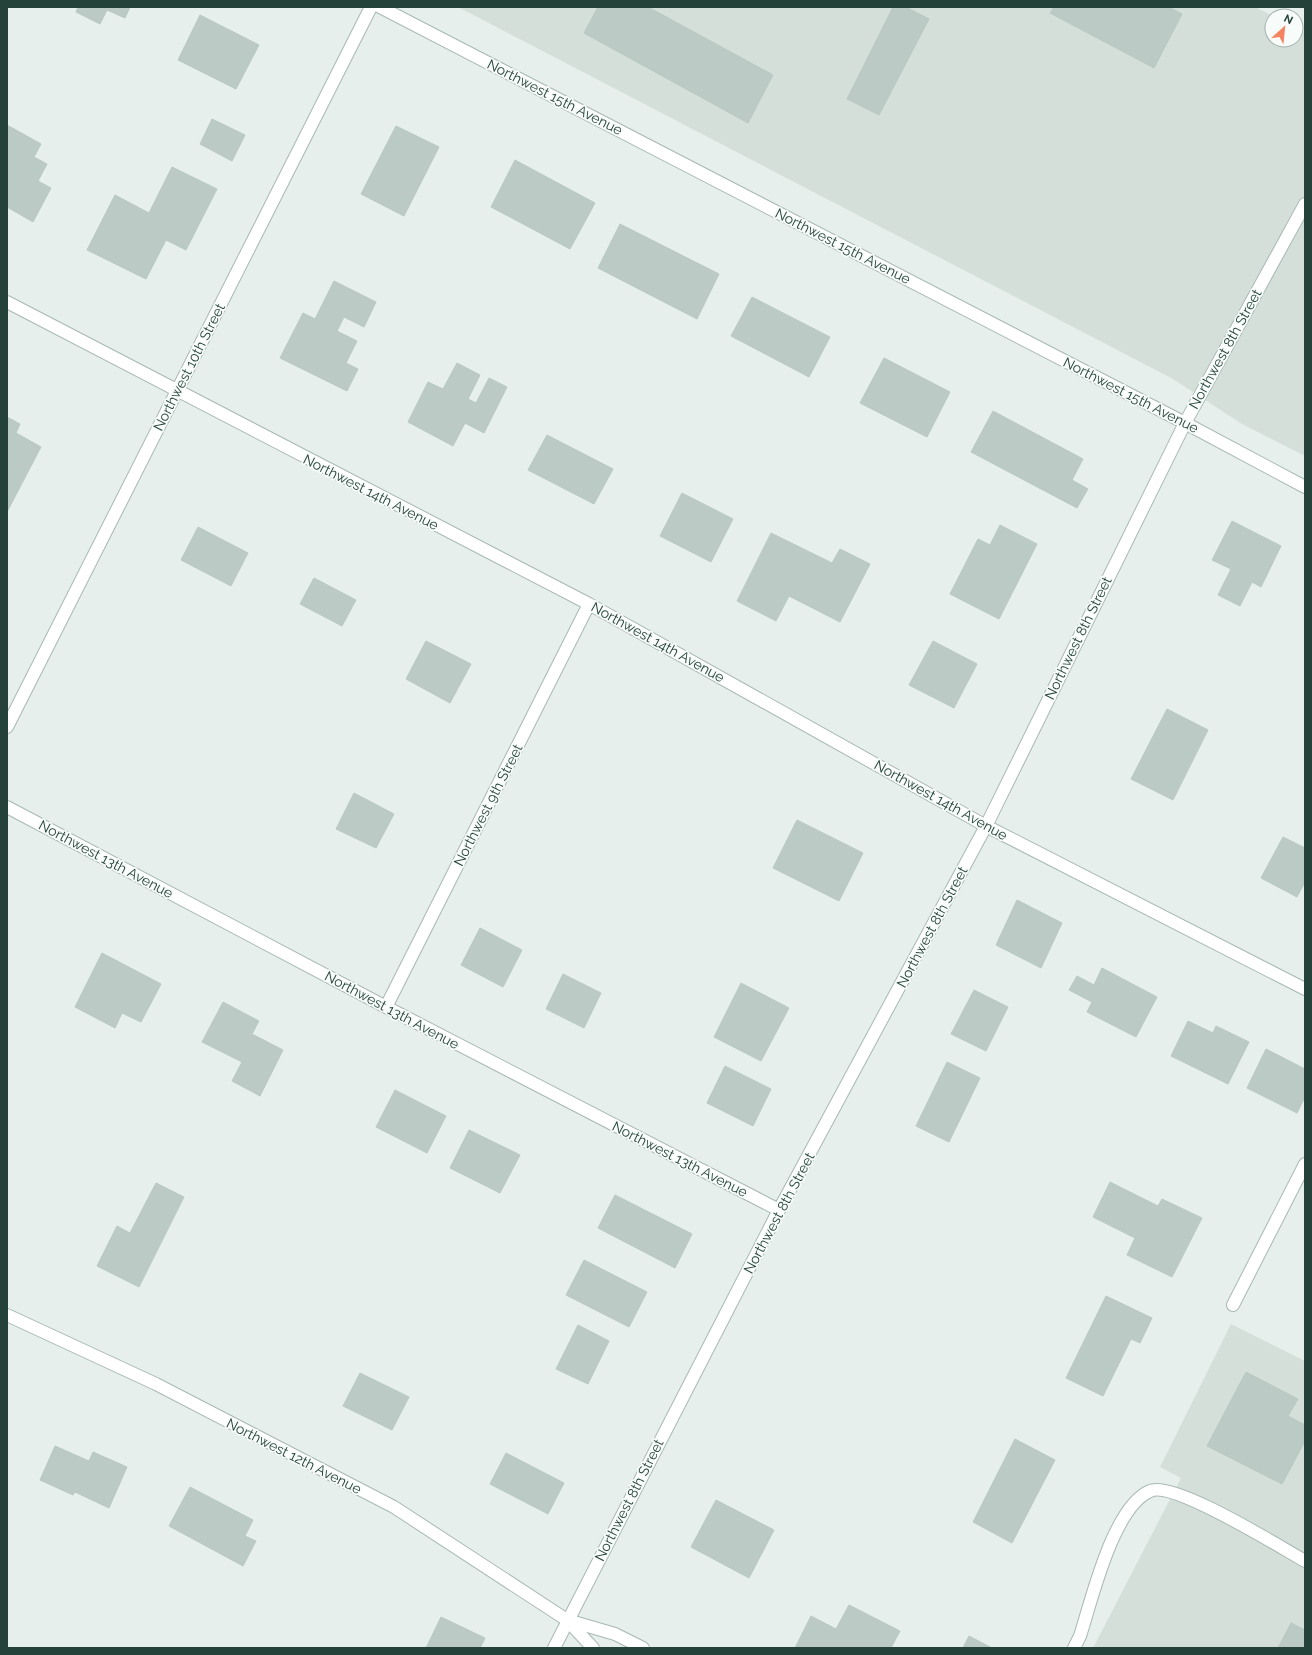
<svg xmlns="http://www.w3.org/2000/svg" width="1312" height="1655" viewBox="0 0 1312 1655" font-family="Raleway,sans-serif">
<rect width="100%" height="100%" fill="#e6efeb"/>
<path fill="#d4dfda" d="M458,7H1255L1273,16L1272,40H1296V28L1305,33V456L1242,424L1173,379Z
M1231,1324L1305,1361V1648H1093L1181,1478L1160,1467Z"/>
<path fill="#bbcac4" stroke="#b8c9c2" d="M78,7H130L125,18L107,10L100,24L76,12Z
M598,7H648L773,75L748,123L584,33Z
M893,7H906L929,19L879,115L847,99Z
M1054,7H1169L1182,14L1154,68L1050,13Z
M200,15L259,45L236,89L178,60Z
M212,119L245,135L232,161L200,144Z
M7,125L41,144L34,157L47,164L38,181L51,188L33,222L7,207Z
M396,126L439,147L404,216L361,194Z
M515,160L595,203L570,249L491,207Z
M172,167L217,189L186,250L166,240L146,279L87,250L115,195L149,213Z
M620,224L719,274L697,319L598,268Z
M334,281L376,302L364,327L344,317L337,331L357,341L346,363L358,369L347,391L280,358L303,313L315,319Z
M752,297L830,337L809,377L731,336Z
M884,358L950,392L927,437L860,403Z
M457,363L480,375L468,399L476,403L489,378L507,387L484,433L465,423L453,446L408,422L428,382L443,389Z
M993,411L1083,459L1072,480L1088,489L1077,508L971,452Z
M7,417L20,424L16,433L41,447L7,512Z
M547,435L613,469L594,504L528,470Z
M682,493L733,519L711,562L660,536Z
M1232,521L1281,546L1261,587L1252,582L1240,606L1218,595L1231,569L1212,560Z
M1000,525L1037,544L999,619L950,594L978,539L990,545Z
M198,527L248,553L231,586L181,560Z
M771,533L832,563L840,549L870,564L840,622L789,596L776,621L737,601Z
M314,578L356,600L342,626L300,604Z
M426,641L471,664L450,703L406,679Z
M933,641L977,664L954,708L909,685Z
M1167,709L1208,730L1173,800L1131,779Z
M354,793L394,814L376,848L336,829Z
M797,820L863,853L839,901L773,868Z
M1283,837L1305,848V882L1297,897L1261,878Z
M1017,900L1062,923L1041,968L996,945Z
M480,928L522,950L503,987L461,965Z
M102,953L161,984L141,1022L122,1013L115,1028L75,1007Z
M1102,968L1157,997L1136,1037L1087,1012L1092,1002L1069,990L1077,976L1094,985Z
M563,974L601,993L584,1028L546,1009Z
M741,983L789,1008L761,1061L714,1037Z
M974,990L1008,1007L986,1051L951,1034Z
M223,1002L259,1021L252,1034L283,1050L260,1096L232,1081L242,1062L202,1042Z
M1188,1021L1213,1033L1216,1026L1249,1042L1228,1084L1171,1056Z
M1266,1049L1305,1069V1097L1297,1113L1247,1088Z
M947,1062L980,1078L949,1142L916,1126Z
M725,1066L771,1089L753,1126L707,1103Z
M395,1090L446,1116L427,1153L376,1127Z
M469,1130L520,1155L500,1193L450,1168Z
M1110,1182L1158,1206L1162,1199L1202,1218L1172,1277L1127,1255L1135,1238L1093,1217Z
M156,1183L184,1197L139,1287L97,1266L117,1226L130,1233Z
M615,1195L692,1234L675,1268L598,1228Z
M584,1260L647,1292L629,1327L566,1295Z
M1106,1296L1152,1318L1140,1343L1131,1339L1103,1396L1066,1378Z
M578,1325L609,1341L588,1384L556,1369Z
M1246,1372L1298,1399L1288,1416L1305,1425V1441L1282,1484L1207,1446Z
M360,1373L409,1397L392,1430L343,1406Z
M1015,1439L1055,1460L1012,1543L973,1522Z
M55,1446L89,1461L93,1452L127,1467L109,1508L75,1492L73,1495L40,1480Z
M506,1453L564,1483L548,1514L490,1484Z
M190,1487L253,1520L245,1536L256,1541L243,1566L169,1526Z
M716,1500L774,1530L749,1578L691,1547Z
M849,1605L900,1631L891,1648H795L811,1616L836,1629Z
M441,1617L485,1638L480,1648H426Z
M1291,1623L1305,1630V1648H1278Z
M969,1636L992,1648H963Z"/>
<g fill="none" stroke-linecap="round" stroke-linejoin="round">
<defs>
<path id="minor" d="M380,7L1185,423L1305,487
M7,302L589,604L986,826L1305,989
M7,727L371,7
M7,807L386,1007L779,1210
M386,1007L589,604
M1233,1305L1305,1164
M7,1315L156,1384L394,1507L567,1620L593,1648
M567,1620L615,1634L643,1648
M554,1648L779,1210L986,826L1185,423L1305,204
M1074,1648L1080,1636C1092,1599 1113,1507 1150,1491C1173,1480 1280,1547 1305,1561"/>
</defs>
<use href="#minor" stroke="#a8b8b2" stroke-width="14"/>
<use href="#minor" stroke="#fff" stroke-width="12"/>
</g>
<g text-anchor="middle" dominant-baseline="central" stroke-width="3.5" stroke-linejoin="round" paint-order="stroke">
<g font-size="14" fill="#24423a" stroke="#f7fbf9">
<text transform="translate(555 97) rotate(27)">Northwest 15th Avenue</text>
<text transform="translate(843 246) rotate(27)">Northwest 15th Avenue</text>
<text transform="translate(1225 349) rotate(-61)">Northwest 8th Street</text>
<text transform="translate(189 367) rotate(-63)">Northwest 10th Street</text>
<text transform="translate(1131 395) rotate(27)">Northwest 15th Avenue</text>
<text transform="translate(371 492) rotate(27)">Northwest 14th Avenue</text>
<text transform="translate(1078 638) rotate(-64)">Northwest 8th Street</text>
<text transform="translate(658 642) rotate(29)">Northwest 14th Avenue</text>
<text transform="translate(941 800) rotate(29)">Northwest 14th Avenue</text>
<text transform="translate(488 805) rotate(-63)">Northwest 9th Street</text>
<text transform="translate(106 859) rotate(28)">Northwest 13th Avenue</text>
<text transform="translate(932 927) rotate(-62)">Northwest 8th Street</text>
<text transform="translate(392 1010) rotate(28)">Northwest 13th Avenue</text>
<text transform="translate(680 1159) rotate(27)">Northwest 13th Avenue</text>
<text transform="translate(779 1213) rotate(-62)">Northwest 8th Street</text>
<text transform="translate(294 1456) rotate(27)">Northwest 12th Avenue</text>
<text transform="translate(629 1500) rotate(-63)">Northwest 8th Street</text>
</g>
</g>
<rect width="1312" height="1655" fill="none" stroke="#24423a" stroke-width="16"/>
<g transform="translate(1284 28) rotate(27)"><circle r="19" fill="#f7fbf9" stroke="#a3b1ad"/>
<path d="M0-3L7 15L0 10L-7 15Z" fill="#f4845f"/>
<text y="-6" font-size="11" font-weight="bold" text-anchor="middle" fill="#24423a">N</text>
</g>
</svg>
